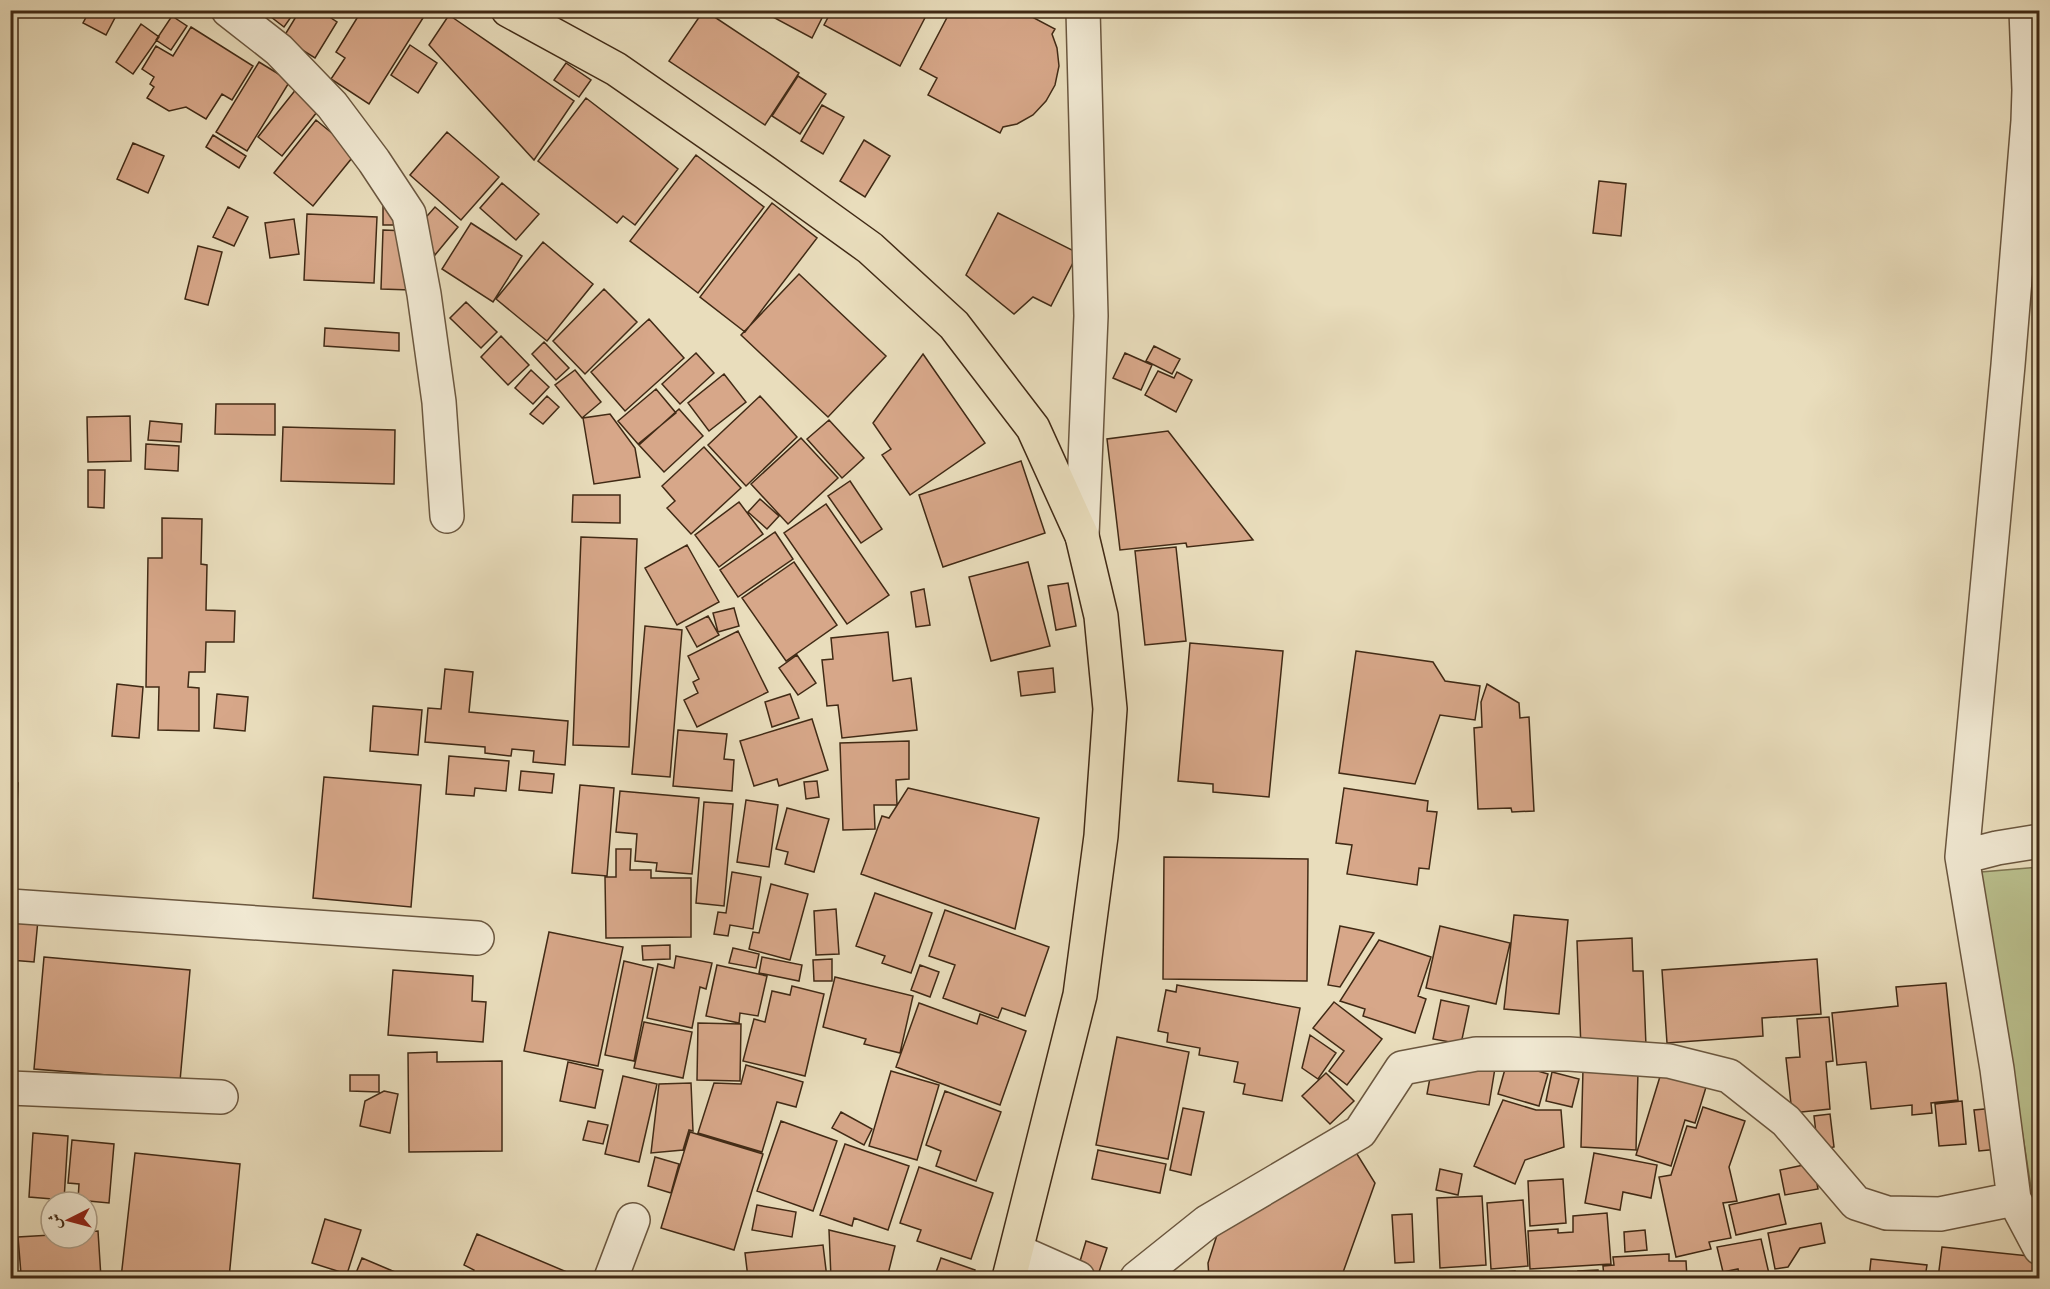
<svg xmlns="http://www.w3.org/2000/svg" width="2050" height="1289" viewBox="0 0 2050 1289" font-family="'IM FELL Great Primer',Amiri,serif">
<rect width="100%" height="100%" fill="#e9ddbc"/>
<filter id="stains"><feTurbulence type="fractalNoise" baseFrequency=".00333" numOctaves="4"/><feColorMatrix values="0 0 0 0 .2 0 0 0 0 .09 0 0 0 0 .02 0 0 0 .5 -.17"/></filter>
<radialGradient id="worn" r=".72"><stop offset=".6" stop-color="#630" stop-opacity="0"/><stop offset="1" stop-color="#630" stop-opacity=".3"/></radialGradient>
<path fill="#bac08e" stroke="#7e7552" stroke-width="1.5" d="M2039,867V1213L2033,1200L1981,872Z"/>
<path fill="#d7a789" stroke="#412a15" stroke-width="1.5" d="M90,10H119L106,35L83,23Z
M262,10H296L284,27Z
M300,10H319L337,22L315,58L283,38Z
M362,10H428L369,104L331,79L345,58L336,52Z
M704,10L799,73L765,125L669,61Z
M760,10H826L812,38Z
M832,10H929L900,66L824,25Z
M951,10H1019L1055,29L1052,34L1057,48L1059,66L1055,85L1046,101L1033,115L1017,124L1003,127L1000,133L928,95L937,78L920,69Z
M449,15L574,101L534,160L429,45Z
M172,16L187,26L171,50L156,40Z
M141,24L159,37L133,74L116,62Z
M191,27L253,66L232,100L222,94L206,119L186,107L169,111L147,98L154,87L150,84L154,77L142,69L156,46L173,56Z
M410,45L437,63L418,93L391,75Z
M259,62L290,81L247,151L216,132Z
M566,63L591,80L579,97L554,80Z
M798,76L826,94L800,134L772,116Z
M297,88L321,107L282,156L258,137Z
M586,98L678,169L635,225L623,216L617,223L538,161Z
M822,105L844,117L823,154L801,141Z
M316,120L356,153L313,206L274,173Z
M447,132L499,177L461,220L410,175Z
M213,135L246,156L239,168L206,147Z
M864,140L890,156L865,197L840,181Z
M133,143L164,156L148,193L117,179Z
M696,155L764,207L698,293L630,241Z
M1599,181L1626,184L1621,236L1593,233Z
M502,183L539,214L516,240L480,208Z
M772,203L817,238L745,332L700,297Z
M383,205L395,206L394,225H383Z
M228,207L248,217L234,246L213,237Z
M435,207L458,227L435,255L420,224Z
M998,213L1078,253L1051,306L1033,297L1014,314L966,275Z
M307,214L377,217L374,283L304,280Z
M294,219L299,254L270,258L265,223Z
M471,223L522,256L493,302L442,269Z
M383,230L408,231L411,290L381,289Z
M543,242L593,284L547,341L496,299Z
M198,246L222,252L208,305L185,299Z
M799,274L886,356L828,417L741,335Z
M604,289L637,322L585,374L553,341Z
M466,302L497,332L481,348L450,318Z
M649,319L684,358L625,411L591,372Z
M325,328L399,333V351L324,346Z
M501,336L529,365L508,385L481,357Z
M544,342L569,368L556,380L532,354Z
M1154,346L1180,359L1172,374L1146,361Z
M696,353L714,373L680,404L662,384Z
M1125,353L1152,365L1141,390L1113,378Z
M923,354L985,443L910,495L882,455L891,449L873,423Z
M531,370L549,387L533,404L515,388Z
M575,370L601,402L582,418L555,385Z
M1158,371L1174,378L1177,372L1192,380L1176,412L1145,395Z
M724,374L746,402L709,431L688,403Z
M656,389L676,413L638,444L618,421Z
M547,396L559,407L543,424L530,414Z
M760,396L797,437L746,486L708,445Z
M216,404H275V435L215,434Z
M679,409L703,436L664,472L639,445Z
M610,414L635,448L640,477L594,484L583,418Z
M130,416L131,461L88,462L87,417Z
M829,420L864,458L842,478L807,439Z
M150,421L182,424L181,442L148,440Z
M283,427L395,430L394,484L281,481Z
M1168,431L1253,540L1187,547L1186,543L1120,550L1107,439Z
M801,438L838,478L788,524L751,484Z
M146,444L179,446L178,471L145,469Z
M704,447L741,488L691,534L667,508L675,501L662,486Z
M1021,461L1045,533L943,567L919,495Z
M88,470H105L104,508L88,507Z
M850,481L882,529L861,543L828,496Z
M573,495H620V523L572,522Z
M760,499L779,516L767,529L748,512Z
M739,502L763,534L719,567L695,535Z
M826,504L889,595L847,624L784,533Z
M162,518L202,519L201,564L207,565L206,610L235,611L234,642H206L205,672H189L188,687L199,688V731L158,730L159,687H146L148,558H162Z
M775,532L793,559L738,597L720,570Z
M581,537L637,539L629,747L573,745Z
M687,545L719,602L677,625L645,568Z
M1176,547L1186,641L1145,645L1135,551Z
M794,562L837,625L786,661L742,598Z
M1028,562L1050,646L991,661L969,577Z
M1068,583L1076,626L1056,630L1048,586Z
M924,589L930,625L916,627L911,592Z
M734,608L739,626L718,632L713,613Z
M708,616L719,635L697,647L686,627Z
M645,626L682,630L670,777L632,774Z
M738,631L768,692L697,727L684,700L698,693L693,682L699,679L688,656Z
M888,632L893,681L911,678L917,730L842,738L838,705L827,706L822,660L833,659L831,638Z
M1190,643L1283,651L1269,797L1213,792V784L1178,781Z
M1356,651L1433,662L1445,681L1480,686L1475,720L1440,715L1415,784L1339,773Z
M797,655L816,683L798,695L779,668Z
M1053,668L1055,692L1021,696L1018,672Z
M445,669L473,672L469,712L568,721L565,765L533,762L534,751L512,749L511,756L485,753V747L425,742L428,708L441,709Z
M117,684L143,687L139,738L112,736Z
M1487,684L1519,703L1520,718L1529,717L1534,811L1512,812L1511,808L1478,809L1474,728L1482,727L1481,702Z
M217,694L248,697L245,731L214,728Z
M790,694L799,718L772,727L765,702Z
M373,706L422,710L418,755L370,751Z
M812,719L828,770L779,786L777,779L754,786L740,741Z
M678,730L727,734L724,759L734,760L732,791L673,786Z
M909,741V779L896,780L897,805H874L875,829L843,830L840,743Z
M449,756L509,761L506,791L475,788L474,796L446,794Z
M521,771L554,774L552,793L519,790Z
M324,777L421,785L411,907L313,898Z
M817,781L819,797L806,799L804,782Z
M10,782L18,783L15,852L10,851Z
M580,785L614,788L607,876L572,873Z
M908,788L1039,818L1015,929L861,874L882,816L889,818Z
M1344,788L1428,801L1427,811L1437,812L1429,869L1419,868L1417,885L1347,874L1352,845L1336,843Z
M620,791L699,798L692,874L656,871L657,863L635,861L637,834L616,832Z
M746,800L778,805L769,867L737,862Z
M704,802L733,804L724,906L696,903Z
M787,808L829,819L814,872L785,864L788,852L776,849Z
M616,849H631L630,870H651V878H691V937L606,938L605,877H616Z
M1164,857L1308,859L1307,981L1163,979Z
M732,872L761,877L753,929L730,925L728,936L714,934L718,912L726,913Z
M771,884L808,894L790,960L749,949L753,932L759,933Z
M875,893L932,913L911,973L882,963L885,956L856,946Z
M836,909L839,954L816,955L814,911Z
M945,910L1049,947L1025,1016L1002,1008L998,1018L943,998L955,965L929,956Z
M1514,915L1568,920L1559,1014L1504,1009Z
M10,917L38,920L34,962L10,960Z
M1340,926L1374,933L1340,987L1328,985Z
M1440,926L1510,943L1496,1004L1426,988Z
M549,932L623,947L598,1066L524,1051Z
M1632,938L1633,971H1643L1646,1046L1581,1049L1577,941Z
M1379,940L1431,957L1418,996L1426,999L1415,1033L1363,1016L1365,1009L1340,1001Z
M670,945V959L643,960L642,946Z
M733,948L759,954L756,968L729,963Z
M676,956L712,963L706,989L700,987L692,1028L647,1018L658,964L674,968Z
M44,957L190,970L180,1081L34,1069Z
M762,957L802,965L799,981L759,973Z
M832,959V981H814L813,960Z
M1817,959L1821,1014L1762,1018L1763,1036L1667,1043L1662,970Z
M624,961L653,968L634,1061L605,1055Z
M717,965L767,976L758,1016L740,1013L739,1023L706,1016Z
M920,965L939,972L930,997L911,990Z
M393,970L473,976L472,1001L486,1002L483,1042L388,1035Z
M835,977L913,996L900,1053L864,1044L866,1039L823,1027Z
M1946,983L1958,1100L1931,1103L1932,1113L1912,1115V1105L1871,1109L1866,1062L1837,1065L1832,1013L1898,1006L1896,987Z
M1177,985L1300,1008L1282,1101L1243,1094L1245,1084L1234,1082L1238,1062L1199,1055L1200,1048L1167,1042L1168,1033L1158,1031L1166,990L1176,992Z
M792,986L824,994L805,1076L743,1061L754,1019L765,1022L772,991L790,995Z
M1441,1000L1469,1006L1461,1044L1433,1039Z
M1334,1002L1382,1039L1347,1085L1329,1071L1344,1051L1313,1028Z
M919,1003L977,1024L980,1014L1026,1031L1000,1105L896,1067Z
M1829,1017L1833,1061L1826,1062L1830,1109L1792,1113L1786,1058L1800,1057L1797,1019Z
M644,1022L692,1032L683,1078L634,1068Z
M698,1023L741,1024L740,1081L697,1080Z
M1310,1035L1336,1053L1318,1079L1302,1068Z
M1117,1037L1189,1052L1168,1159L1096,1145Z
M437,1052V1062L502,1061V1151L409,1152L408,1053Z
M568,1062L603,1070L595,1108L560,1101Z
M1507,1062L1548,1074L1539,1106L1498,1094Z
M746,1065L803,1082L796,1107L777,1102L762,1152L698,1133L714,1083L741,1084Z
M1432,1067L1495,1068L1489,1105L1427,1094Z
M1583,1069L1638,1071L1636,1150L1581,1147Z
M1662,1070L1707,1084L1695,1123L1685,1120L1671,1166L1636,1155Z
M891,1071L939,1085L917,1160L869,1146Z
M1552,1072L1579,1079L1572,1107L1546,1101Z
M1326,1073L1354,1101L1330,1124L1302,1096Z
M350,1075H379V1092L350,1091Z
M623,1076L657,1084L639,1162L605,1154Z
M691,1083L693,1131L689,1130L683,1150L651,1153L659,1084Z
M384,1091L398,1094L390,1133L360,1126L365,1101Z
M945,1091L1001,1112L976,1181L936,1166L941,1151L926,1145Z
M1503,1100L1536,1110H1561L1564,1147L1525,1160L1515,1184L1474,1166Z
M1962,1101L1966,1144L1939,1146L1935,1104Z
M1703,1107L1745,1121L1729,1167L1737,1201L1723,1203L1731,1238L1709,1242L1711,1249L1676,1257L1659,1177L1671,1175L1687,1126L1696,1128Z
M1183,1108L1204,1112L1191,1175L1170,1170Z
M1995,1108L1999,1149L1979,1151L1974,1110Z
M841,1112L872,1129L864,1145L832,1128Z
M1830,1114L1834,1147L1818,1150L1814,1116Z
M588,1121L608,1125L603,1144L583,1140Z
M781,1121L837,1141L813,1211L757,1191Z
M690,1132L763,1154L734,1250L661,1228Z
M33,1133L68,1136L64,1200L29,1197Z
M72,1140L114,1144L109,1203L78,1200L79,1184L68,1183Z
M845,1144L909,1166L888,1230L854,1218L852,1226L820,1215Z
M1352,1146L1375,1183L1341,1278H1209L1208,1263L1217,1235L1236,1216Z
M1098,1150L1166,1164L1160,1193L1092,1179Z
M135,1153L240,1164L229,1278H121Z
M1594,1153L1657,1165L1651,1198L1623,1192L1620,1210L1585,1203Z
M655,1157L679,1164L671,1193L648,1186Z
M1813,1163L1818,1189L1785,1195L1780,1170Z
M919,1167L993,1193L971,1259L917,1241L921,1230L900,1223Z
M1440,1169L1462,1174L1458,1195L1436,1190Z
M1563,1179L1566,1223L1530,1226L1528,1181Z
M1779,1194L1786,1224L1736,1235L1729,1205Z
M1482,1196L1486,1265L1440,1268L1437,1198Z
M1523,1200L1528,1266L1491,1269L1487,1203Z
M757,1205L796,1212L792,1237L752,1230Z
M1607,1213L1611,1264L1530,1269L1528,1231L1558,1229V1233L1573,1232V1216Z
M1412,1214L1414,1262L1395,1263L1392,1215Z
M325,1219L361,1230L347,1274L312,1263Z
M1821,1223L1825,1243L1800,1248L1788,1267L1775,1269L1768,1233Z
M829,1230L895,1246L887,1278H831Z
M1645,1230L1647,1250L1625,1252L1624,1232Z
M98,1231L101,1278H10V1274H21L18,1237L51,1235V1238H87V1232Z
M477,1234L581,1278H471L474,1270L464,1265Z
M1761,1239L1770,1278H1740L1738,1269L1723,1272L1717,1247Z
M1086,1241L1107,1248L1098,1275L1078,1268Z
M823,1245L827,1278H748L745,1253Z
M1942,1247L2039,1257L2040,1278H1938Z
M1669,1254V1261H1686L1687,1278H1604L1603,1266L1614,1265L1613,1257Z
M362,1258L395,1272L393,1278H354Z
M941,1258L975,1270L972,1278H934Z
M1871,1259L1927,1265L1925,1278H1869Z
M1598,1270L1599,1278H1579L1578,1271Z
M1515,1271L1516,1278H1496L1495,1273Z
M1491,1272V1278H1417V1277Z
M1572,1272L1573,1278H1520V1275Z
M1850,1275V1278H1793Z"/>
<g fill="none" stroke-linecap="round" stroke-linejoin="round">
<defs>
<path id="minor" d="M228,10L279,50L332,105L374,161L409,214L424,294L439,402L447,516
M2026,10L2029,90L2028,121L2008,365L1962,857L1997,1069L2014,1199L2040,1248
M1082,536L1091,316L1083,10
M1962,857L1997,848L2040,841
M10,906L477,938
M10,1088L221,1097
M1017,1251L1078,1278
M611,1278L633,1220
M1137,1278L1207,1222L1360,1132L1402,1068L1476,1054H1569L1669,1061L1729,1076L1786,1121L1856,1203L1887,1213L1940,1214L2014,1199"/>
<path id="major" d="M508,10L616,69L766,173L870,248L954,325L1033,428L1082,536L1101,616L1110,709L1101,836L1080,995L1009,1278"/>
</defs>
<use href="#minor" stroke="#6b573f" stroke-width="36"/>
<use href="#major" stroke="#412a15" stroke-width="36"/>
<use href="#minor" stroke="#f1e9d3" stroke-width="33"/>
<use href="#major" stroke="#e9ddbc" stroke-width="33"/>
</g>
<rect width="2050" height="1289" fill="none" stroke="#e9ddbc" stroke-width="36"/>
<rect x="12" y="12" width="2026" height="1265" fill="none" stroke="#412a15" stroke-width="3"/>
<rect x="18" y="18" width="2014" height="1253" fill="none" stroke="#412a15" stroke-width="1.5"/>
<g transform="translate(69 1220) rotate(264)"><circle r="28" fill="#f1e9d3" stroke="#ab9d87" stroke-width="1.5"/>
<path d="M0-4.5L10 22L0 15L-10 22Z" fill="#8f2418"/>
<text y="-9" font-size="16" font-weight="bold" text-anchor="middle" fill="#412a15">ش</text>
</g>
<rect width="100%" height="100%" filter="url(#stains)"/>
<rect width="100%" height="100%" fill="url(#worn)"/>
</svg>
